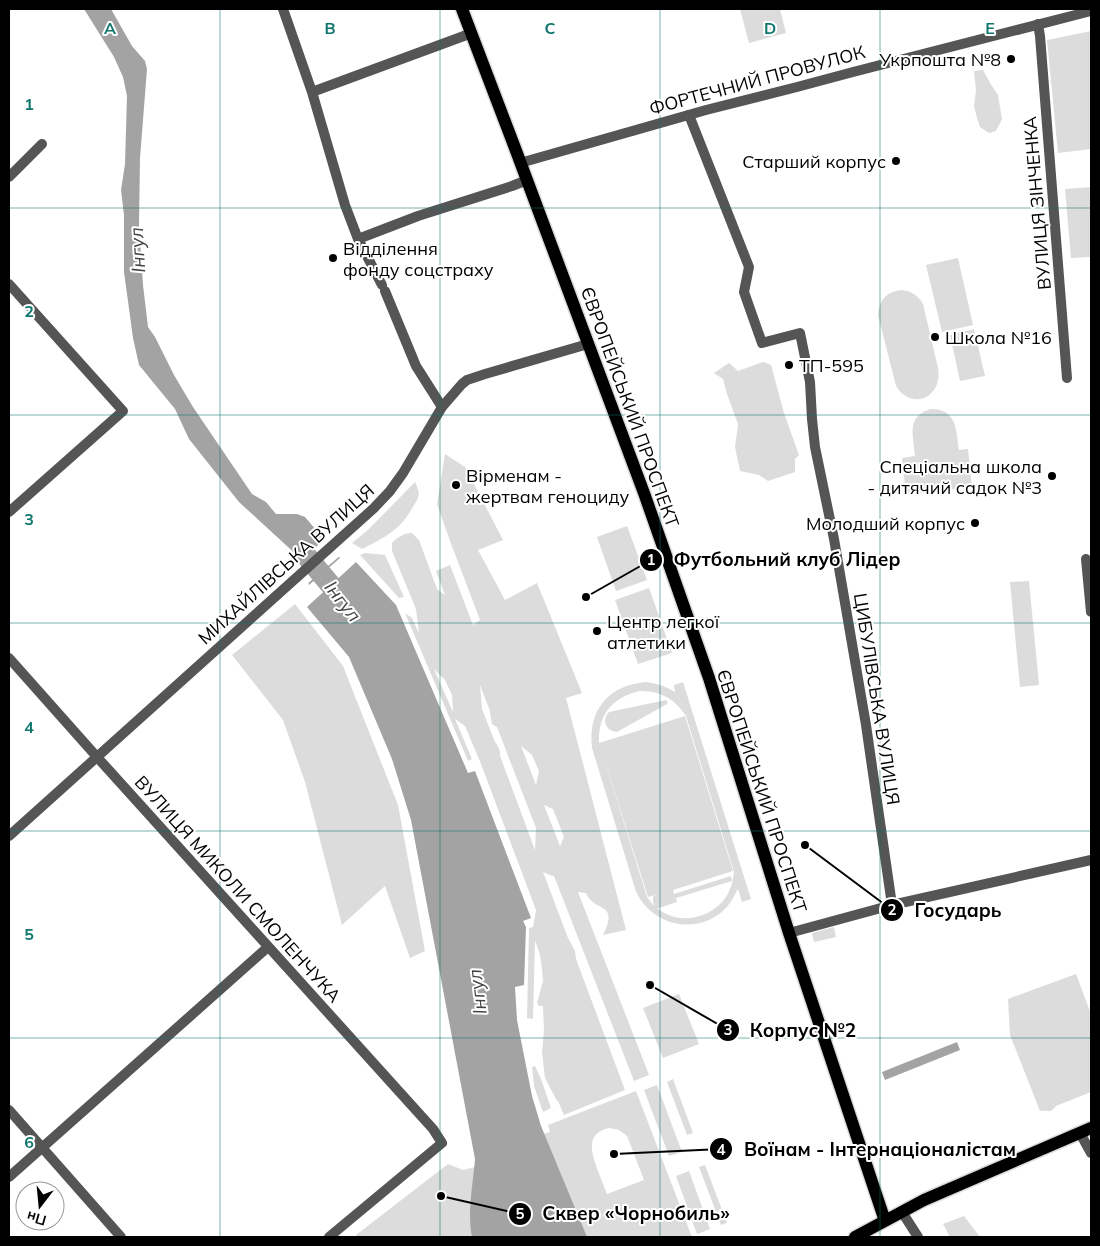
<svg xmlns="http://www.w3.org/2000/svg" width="1100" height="1246" viewBox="0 0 1100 1246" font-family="Mulish,sans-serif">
<rect width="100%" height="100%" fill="#fff"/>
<path fill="#dcdcdc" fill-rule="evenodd" d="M740,9H780L786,33L749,43Z
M1091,31V149L1058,153L1047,40Z
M983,70L990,83L998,95L1002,119L996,131L989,133L980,127L977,118L974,106L976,91L974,71Z
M1091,187V257L1071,258L1065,189Z
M958,258L973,325L942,332L926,265Z
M901,290C911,291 918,295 923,304L938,368C943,398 911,411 896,386L878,315C879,300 886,292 901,290Z
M974,329L985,376L960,381L950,335Z
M763,362L771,365L784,413L799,455L795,459V472L768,481L759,475L740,471L735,447L738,424L727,394L723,379L714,373L729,363L738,371Z
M931,409C957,409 956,430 959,450L968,449L972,487L906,495L902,458L915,456C913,436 906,416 931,409Z
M445,454L465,467L503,540L478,550L505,600L537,583L582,693L566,698L626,930L603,935C620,901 594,913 586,893L578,892L649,1075L634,1081L554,876L550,875L543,872L568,938L575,951L576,959L625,1090L564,1115L558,1101H557L545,1078L542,1052L544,1030L543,1006H539L537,1003L543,981L542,969L540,955L535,940L533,1019L527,1018L529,928L533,927L536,910L481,764L465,726L455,719L472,759L468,761L405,613L412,618L419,633L416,609L392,551V543C398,537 404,533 412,533L419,540L437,589L445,595L436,571L450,565L473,625L480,620L450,541L437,504ZM434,669L445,680L452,695L453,712ZM480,685L490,711V713L492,724L497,727L536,828L535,850L500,756C501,751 498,746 495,742L482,709ZM521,746L532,755L539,771L536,785ZM544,805L553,809L564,837L560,846Z
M415,482C422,496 418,498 411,510C400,530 382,539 362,549L352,543L369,529Z
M627,526L647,580L616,591L597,537Z
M365,553L385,555L404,597L399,598L360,555Z
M1029,581L1039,685L1020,687L1010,582Z
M649,588L672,653L638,664L615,600Z
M295,604L343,666L398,805L425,951L410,958L385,886L342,925L305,782L283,720L232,655Z
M645,682C656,683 665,686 675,692L674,685L683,682L751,899L742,902L738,889C734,896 731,903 725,909C702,932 663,929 643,903C638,897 635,890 633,882L592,748C588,711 607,686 645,682ZM640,691C661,691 675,699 686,716L734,872C733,881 731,889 726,897C711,919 678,926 657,908H659L677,902L676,898L732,881L731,876L674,894L673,890L733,871L685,716L599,743L648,897L655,895L653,897V902L654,906L647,897L599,743C598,715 612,697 640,691Z
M666,700L668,703L667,704L617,732C606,731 601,721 609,712Z
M834,927L836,937L814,942L812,933Z
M1076,974L1091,1014V1092L1056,1106C1050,1114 1048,1110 1040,1111L1010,1035L1008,999Z
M679,994L699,1044L663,1058L643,1008Z
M535,1066L541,1079L551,1108L543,1112L534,1086L532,1067Z
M673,1079L693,1133L687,1135L667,1082Z
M657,1085L682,1152L669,1156L644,1090Z
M636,1091L692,1237H580L538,1136L550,1132L548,1125ZM609,1128L619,1130L627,1136L644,1180L607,1194C604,1186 601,1179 598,1171C592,1154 584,1134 609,1128Z
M448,1164L463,1170L479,1166L475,1237H358L356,1235Z
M705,1165L727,1223L721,1225L699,1167Z
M689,1171L710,1229L697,1234L676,1176Z
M964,1216L980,1237H950L943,1224Z"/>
<path fill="#a3a3a3" d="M84,9H111L132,46L145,61L147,69L140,158L139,224L143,285L148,327L155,337L174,375L193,407L252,494L266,502L276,514H297L305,517L340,558L309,585L300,558L239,502L189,439L175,409L139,365L133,338L124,272V215L121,190L125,164L127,96L123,77L114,57Z
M356,562L396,605L468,773L475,771L531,918L523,921L526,927L524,985L515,987L517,1020L532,1096L541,1126L587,1237H472C467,1212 473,1185 475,1159L411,820L392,759L349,657L307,607Z
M957,1042L960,1050L885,1080L882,1072Z"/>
<path fill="#fff" d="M326,538L341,555L306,585L299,562Z"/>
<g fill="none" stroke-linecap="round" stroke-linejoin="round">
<path stroke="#a3a3a3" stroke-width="21" d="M303,552L349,607"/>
<defs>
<path id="primary" d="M462,9L515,148L644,493L709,678L789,933L885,1221
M855,1237L924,1200L1091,1128"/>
</defs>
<use href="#primary" stroke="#dbdbdb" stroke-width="15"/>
<path stroke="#555" stroke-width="10" d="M283,9L312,92L345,205L358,239L382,285
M1038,24L1040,36L1067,378
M312,92L472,33
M689,115L749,267L744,292L762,343L800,333L810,382L812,419L815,447L834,539L866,725L892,905
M9,177L42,144
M358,239L418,216L512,186L527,180
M9,284L123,411L9,512
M385,291L416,366L442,407
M1086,559L1091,612
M97,757L433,1129L442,1143L329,1237
M789,933L892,905L1091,860
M9,1110L121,1237
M1080,1133L1091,1153
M9,1177L268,947"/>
<path stroke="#555" stroke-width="10" d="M520,163L706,110L797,87L853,72L1091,11
M9,658L97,757
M9,836L374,508L390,491L403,473L442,407L462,384L467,380L485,374L588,344
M902,1212L918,1237"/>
<use href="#primary" stroke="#000" stroke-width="12"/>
</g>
<path fill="none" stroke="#0f766e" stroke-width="1" stroke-opacity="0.55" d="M220,9V1237M440,9V1237M660,9V1237M880,9V1237M9,208H1091M9,415H1091M9,623H1091M9,831H1091M9,1038H1091"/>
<g fill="#000" stroke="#fff" stroke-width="2">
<circle cx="1011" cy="59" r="5"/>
<circle cx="896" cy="161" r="5"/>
<circle cx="333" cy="258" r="5"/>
<circle cx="935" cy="337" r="5"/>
<circle cx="789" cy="365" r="5"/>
<circle cx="1052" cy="476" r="5"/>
<circle cx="456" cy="485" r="5"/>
<circle cx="975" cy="523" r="5"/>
<circle cx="597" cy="631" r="5"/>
</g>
<g text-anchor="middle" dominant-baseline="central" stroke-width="4" stroke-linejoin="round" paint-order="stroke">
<g font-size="18" fill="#000" stroke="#fff" text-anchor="start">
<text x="1001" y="59" text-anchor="end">Укрпошта №8</text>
<text x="886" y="161" text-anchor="end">Старший корпус</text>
<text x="343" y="248">Відділення<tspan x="343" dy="21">фонду соцстраху</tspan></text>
<text x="945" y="337">Школа №16</text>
<text x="799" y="365">ТП-595</text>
<text x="1042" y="466" text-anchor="end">Спеціальна школа<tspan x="1042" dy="21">- дитячий садок №3</tspan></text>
<text x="466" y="475">Вірменам -<tspan x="466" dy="21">жертвам геноциду</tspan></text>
<text x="965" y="523" text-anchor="end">Молодший корпус</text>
<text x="607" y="621">Центр легкої<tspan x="607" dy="21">атлетики</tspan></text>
</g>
<g font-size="18" fill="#000" stroke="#fff">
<text transform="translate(757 80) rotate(-15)">ФОРТЕЧНИЙ ПРОВУЛОК</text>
<text transform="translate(1037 203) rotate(-95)">ВУЛИЦЯ ЗІНЧЕНКА</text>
<text transform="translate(630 407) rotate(70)">ЄВРОПЕЙСЬКИЙ ПРОСПЕКТ</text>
<text transform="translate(286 564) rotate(-42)">МИХАЙЛІВСЬКА ВУЛИЦЯ</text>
<text transform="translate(877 699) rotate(81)">ЦИБУЛІВСЬКА ВУЛИЦЯ</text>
<text transform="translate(762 791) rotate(72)">ЄВРОПЕЙСЬКИЙ ПРОСПЕКТ</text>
<text transform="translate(238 889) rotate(48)">ВУЛИЦЯ МИКОЛИ СМОЛЕНЧУКА</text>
</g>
<g font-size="19" font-style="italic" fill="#444" stroke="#fff">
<text transform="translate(137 250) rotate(-93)">Інгул</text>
<text transform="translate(343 601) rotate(52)">Інгул</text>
<text transform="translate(477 992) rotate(-97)">Інгул</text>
</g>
</g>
<g font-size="16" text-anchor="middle" font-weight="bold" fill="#0f766e" stroke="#fff" stroke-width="4" stroke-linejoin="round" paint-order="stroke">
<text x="110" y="34">A</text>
<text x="330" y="34">B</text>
<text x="550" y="34">C</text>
<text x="770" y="34">D</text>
<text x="990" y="34">E</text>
<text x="29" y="110">1</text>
<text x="29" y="317">2</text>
<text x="29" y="525">3</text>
<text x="29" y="733">4</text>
<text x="29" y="940">5</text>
<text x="29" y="1148">6</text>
</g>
<path fill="none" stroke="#000" stroke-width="2" d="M586 597L651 560M805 845L892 910M650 985L728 1030M614 1154L721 1149M441 1196L520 1214"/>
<g fill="#000" stroke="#fff" stroke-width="2">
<circle cx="586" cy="597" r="5"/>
<circle cx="805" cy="845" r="5"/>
<circle cx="650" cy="985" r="5"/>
<circle cx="614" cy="1154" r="5"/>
<circle cx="441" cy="1196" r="5"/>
<circle cx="651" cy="560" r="12"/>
<circle cx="892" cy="910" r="12"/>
<circle cx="728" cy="1030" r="12"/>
<circle cx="721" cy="1149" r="12"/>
<circle cx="520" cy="1214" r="12"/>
</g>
<g font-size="15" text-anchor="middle" font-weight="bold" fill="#fff">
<text x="651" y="565">1</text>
<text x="892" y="915">2</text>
<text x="728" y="1035">3</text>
<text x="721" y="1155">4</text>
<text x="520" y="1219">5</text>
</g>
<g font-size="19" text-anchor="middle" font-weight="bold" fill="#000" stroke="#fff" stroke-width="4" stroke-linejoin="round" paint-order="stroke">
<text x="787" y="566">Футбольний клуб Лідер</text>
<text x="958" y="917">Государь</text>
<text x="803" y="1037">Корпус №2</text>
<text x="880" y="1156">Воїнам - Інтернаціоналістам</text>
<text x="636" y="1220">Сквер «Чорнобиль»</text>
</g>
<rect width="1100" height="1246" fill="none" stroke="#000000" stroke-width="20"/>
<g transform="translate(40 1206) rotate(196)"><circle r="24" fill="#ffffff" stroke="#999999"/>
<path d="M0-4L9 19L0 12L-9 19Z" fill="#000000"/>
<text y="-8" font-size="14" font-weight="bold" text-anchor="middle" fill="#000000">Пн</text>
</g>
</svg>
